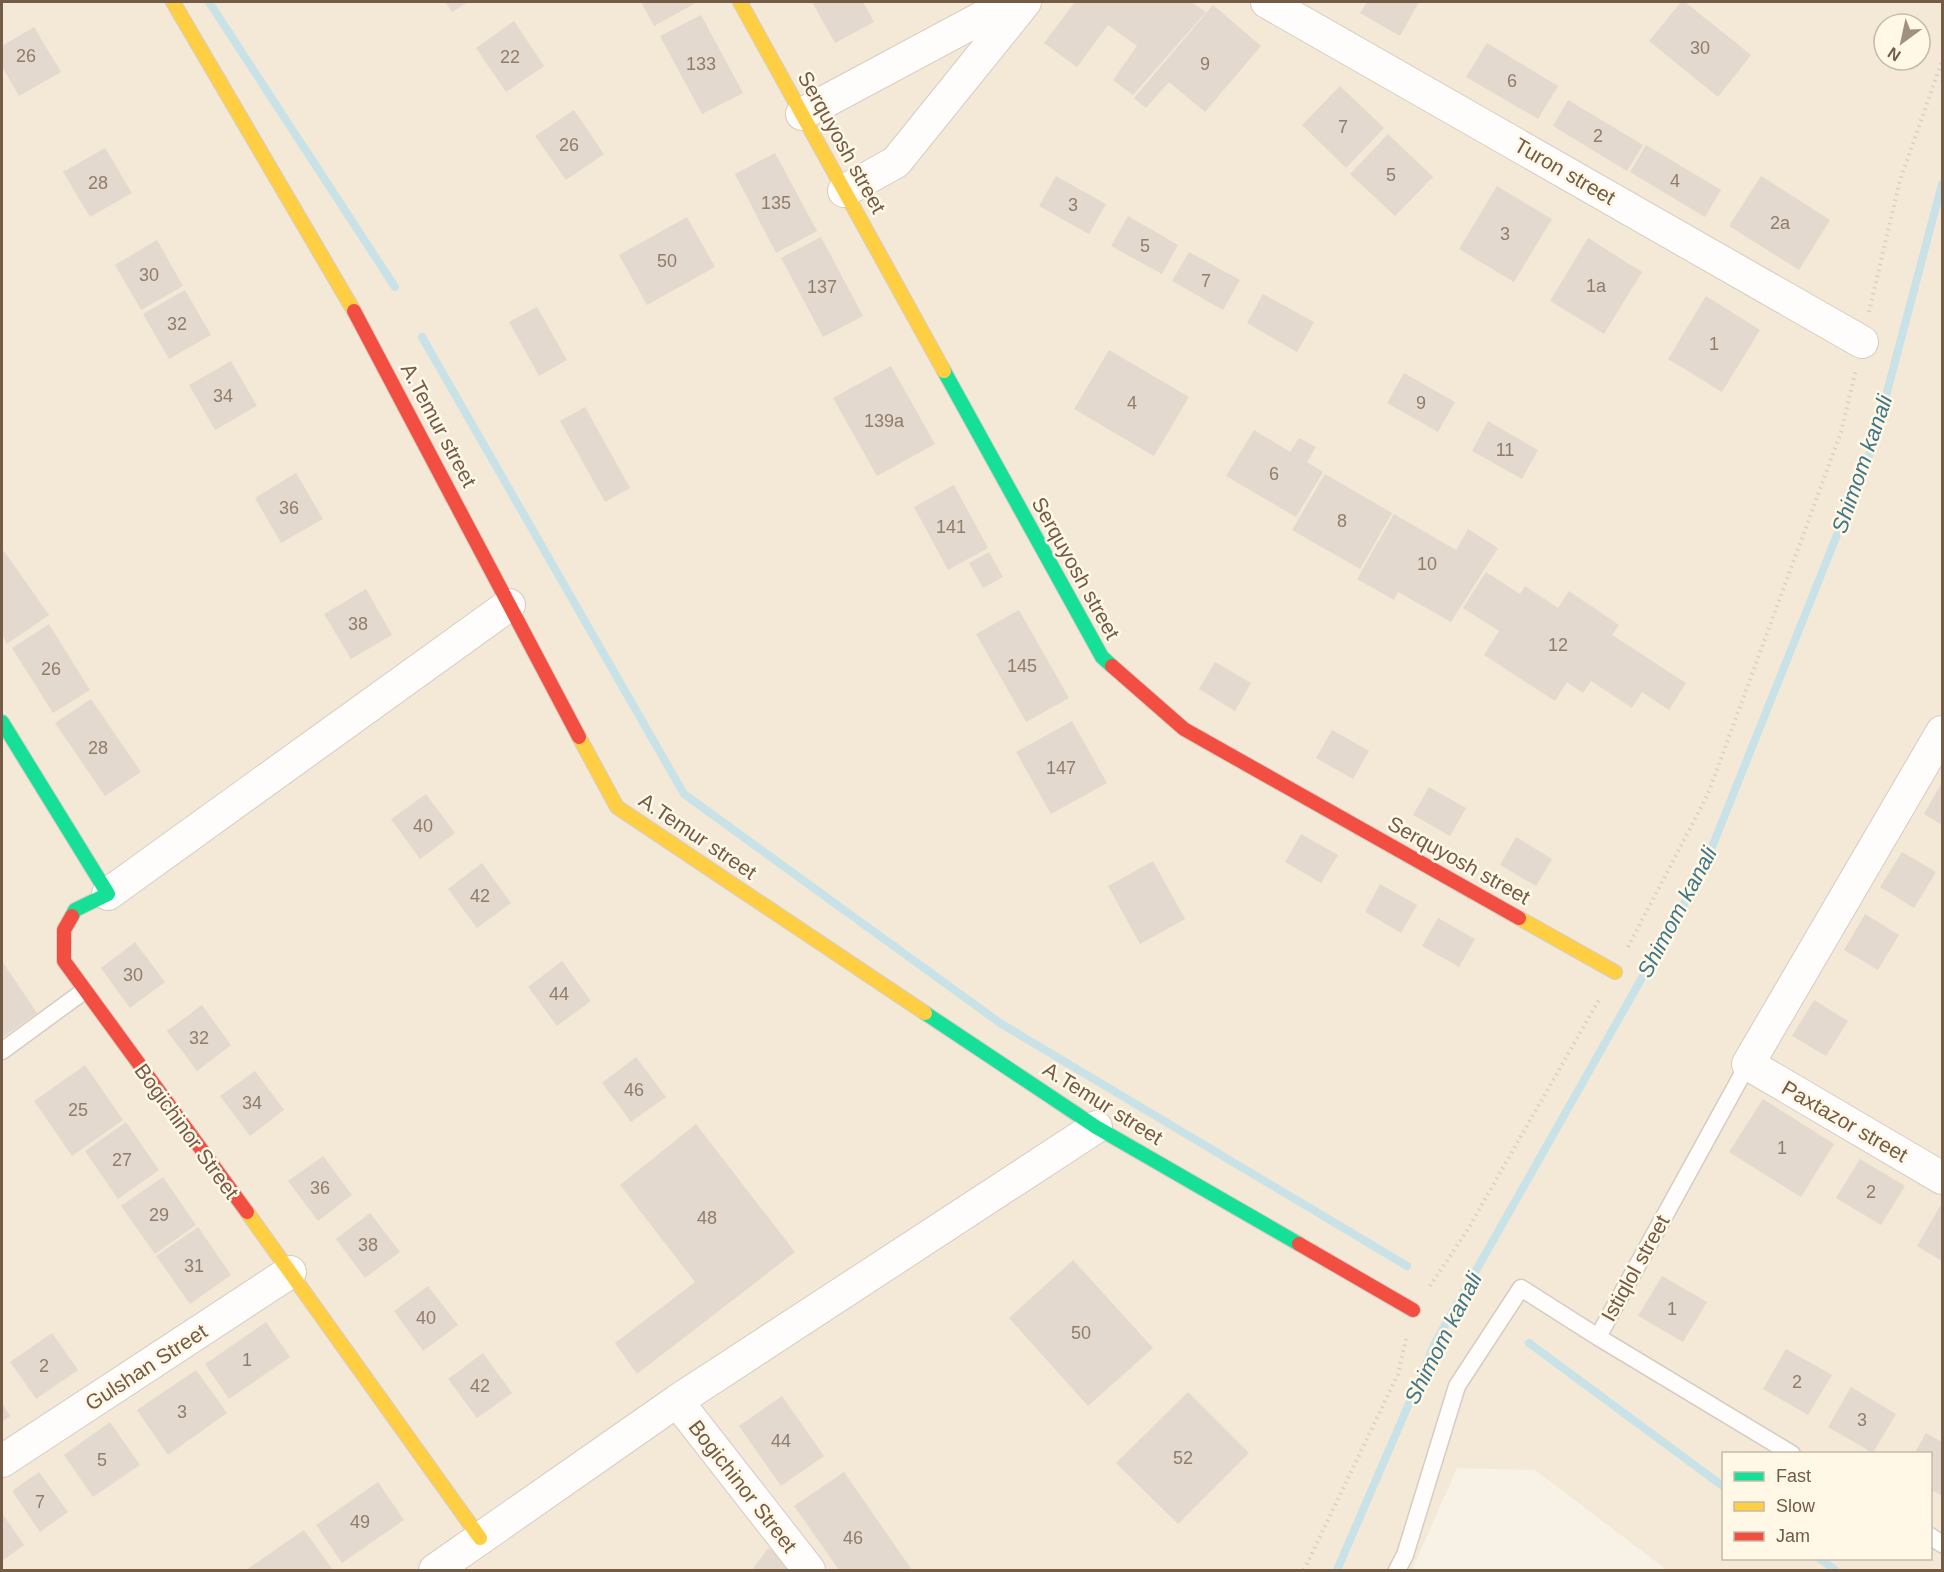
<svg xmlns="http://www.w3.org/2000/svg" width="1944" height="1572" viewBox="0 0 1944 1572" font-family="Arial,sans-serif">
<rect width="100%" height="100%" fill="#f7f1e6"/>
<path fill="#f3e9d6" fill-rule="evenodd" d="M2,2H1942V1570H1667L1535,1470L1457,1468L1412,1570H2ZM1884,24H1920V60H1884ZM1724,1454H1930V1558H1724Z"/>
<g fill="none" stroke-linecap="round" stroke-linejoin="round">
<path stroke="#c8e2e7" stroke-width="8" d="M209,2L395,287
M422,337L684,794L1000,1023L1407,1266
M1529,1343L1724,1487
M1819,1558L1835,1570
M1337,1570L1436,1341L1702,872L1873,445L1942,184"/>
</g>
<path fill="#e3d9ce" d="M445,2H468L452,12Z
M641,2H693L694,4L654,26Z
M812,2H863L874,22L835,43Z
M1075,2H1191L1206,12L1133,95L1113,80L1137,46L1108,25L1077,67L1044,43Z
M1367,2H1419L1400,36L1360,13Z
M1681,2H1685L1751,55L1718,97L1649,41Z
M1213,5L1261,46L1205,112L1169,82L1146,108L1134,98Z
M701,15L743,93L702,114L660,36Z
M514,21L544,66L506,92L476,48Z
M34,27L61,72L19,96L2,67V46Z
M1487,43L1558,86L1538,119L1466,77Z
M1340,86L1384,128L1346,168L1302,125Z
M1568,100L1643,145L1627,171L1553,126Z
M574,110L604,154L566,180L535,136Z
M1388,134L1433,177L1395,216L1350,174Z
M1646,145L1721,190L1705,217L1630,172Z
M105,148L132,193L90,217L63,172Z
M775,153L817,231L776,253L735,174Z
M1056,176L1106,204L1089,234L1039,206Z
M1761,176L1830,220L1799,270L1729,226Z
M1497,186L1552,219L1514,282L1459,249Z
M1128,216L1178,245L1162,274L1111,246Z
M687,217L715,267L647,305L619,255Z
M821,237L863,316L823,337L781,258Z
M1588,238L1642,272L1604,334L1550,301Z
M157,240L183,286L141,310L115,265Z
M1189,252L1240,280L1223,310L1172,281Z
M185,290L211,335L169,359L143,314Z
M1263,294L1314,322L1297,352L1247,323Z
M1706,296L1760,330L1722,392L1668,359Z
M537,307L567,360L539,376L509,322Z
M1109,350L1189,397L1154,456L1074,409Z
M231,361L257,406L215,430L189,385Z
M891,366L935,444L877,476L833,398Z
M1404,373L1455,402L1438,432L1387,403Z
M585,407L630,488L605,502L560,421Z
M1488,421L1538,450L1522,479L1472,451Z
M1254,430L1290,452L1299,438L1316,447L1307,462L1323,472L1296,517L1226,476Z
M296,473L323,519L281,543L255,498Z
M1325,474L1392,513L1360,569L1292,530Z
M954,485L988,548L948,570L914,507Z
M1394,514L1456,550L1468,529L1498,548L1451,622L1398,592L1394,600L1357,579Z
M4,551L49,615L7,644L2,635V553Z
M989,552L1003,577L983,588L969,563Z
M1486,572L1520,594L1525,586L1558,608L1569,591L1619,625L1612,635L1686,683L1669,710L1642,692L1632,708L1591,681L1583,693L1567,682L1555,701L1484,655L1499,631L1463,608Z
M366,589L392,635L351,659L324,614Z
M1019,610L1069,698L1026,722L976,634Z
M49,624L90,690L53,713L12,648Z
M1215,662L1251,683L1235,711L1199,689Z
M91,699L141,772L105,796L55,723Z
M1072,721L1107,783L1051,814L1016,752Z
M1332,730L1369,751L1353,779L1316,758Z
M1942,782V825L1924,814Z
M1429,787L1466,808L1450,836L1413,815Z
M426,794L455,833L420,859L391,819Z
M1301,834L1338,855L1321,883L1285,862Z
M1516,837L1552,859L1536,886L1500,865Z
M1902,852L1936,872L1914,908L1880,887Z
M1153,861L1185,919L1140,944L1108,886Z
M482,863L511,903L477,928L448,889Z
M1380,884L1417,905L1401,933L1365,912Z
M1865,914L1899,935L1878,970L1844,950Z
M1438,918L1475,939L1459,967L1422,946Z
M135,942L165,982L130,1008L101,968Z
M2,961L37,1013L2,1038Z
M562,961L591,1001L557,1026L528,987Z
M1814,1000L1848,1021L1826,1056L1792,1036Z
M202,1005L231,1045L197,1071L167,1031Z
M636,1057L666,1097L631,1122L602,1083Z
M85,1065L123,1120L72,1156L34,1101Z
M255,1071L284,1110L250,1136L220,1096Z
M1763,1099L1834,1144L1801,1197L1729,1152Z
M126,1122L159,1170L118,1199L85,1151Z
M696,1124L795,1252L637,1374L615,1343L695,1282L620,1185Z
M323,1156L352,1195L318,1221L288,1181Z
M1860,1159L1905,1186L1881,1225L1836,1198Z
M163,1177L196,1225L155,1254L121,1206Z
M1940,1206L1942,1208V1261L1917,1246Z
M370,1213L400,1252L365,1278L336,1239Z
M198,1227L231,1275L190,1304L156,1256Z
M1073,1260L1153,1348L1088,1406L1009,1318Z
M1662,1276L1707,1302L1683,1342L1638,1316Z
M428,1286L458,1325L423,1351L394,1311Z
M266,1322L290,1357L229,1399L205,1364Z
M52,1333L78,1370L36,1399L10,1362Z
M1786,1349L1832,1375L1808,1415L1763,1389Z
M483,1353L512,1393L477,1418L448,1379Z
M196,1370L227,1413L168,1455L137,1410Z
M1851,1387L1896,1414L1873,1453L1828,1427Z
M1188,1392L1249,1453L1178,1524L1116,1463Z
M782,1396L824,1456L781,1486L739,1426Z
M2,1403L10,1416L2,1422Z
M110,1422L140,1465L93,1497L64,1455Z
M1926,1433L1942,1442V1496L1930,1489V1454H1914Z
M39,1472L68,1512L40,1532L12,1491Z
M844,1472L912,1570H839L794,1506Z
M378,1482L404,1520L342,1563L316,1525Z
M2,1513L24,1545L2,1561Z
M304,1530L333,1570H246Z
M768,1548L801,1570H752Z"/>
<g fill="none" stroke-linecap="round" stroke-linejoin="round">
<defs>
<path id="lane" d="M2,1051L84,991
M1748,1064L1598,1337L1792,1454
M1930,1536L1942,1544
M1397,1570L1405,1555L1457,1386L1521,1288L1598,1337"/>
<path id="street" d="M1267,2L1862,342
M802,114L1011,2
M844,191L896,162L1025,2
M1942,732L1748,1064L1942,1178
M108,894L509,605
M677,1401L809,1570
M2,1461L290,1272
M435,1570L677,1401L1096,1127"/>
<path id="fast" d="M944,371L1102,657L1112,666
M2,722L108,894L75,910L72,916
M925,1013L1096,1127L1299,1244"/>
<path id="slow" d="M173,2L354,311
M740,2L944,371
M579,737L617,807L925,1013
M1519,918L1615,972
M247,1212L480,1538"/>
<path id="jam" d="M354,311L579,737
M1112,666L1184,729L1519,918
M72,916L64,930V961L247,1212
M1299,1244L1413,1310"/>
</defs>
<use href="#lane" stroke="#d6ccc2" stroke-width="19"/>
<use href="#street" stroke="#d6ccc2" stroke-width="34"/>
<use href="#fast" stroke="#d7cdc3" stroke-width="16"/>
<use href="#slow" stroke="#d7cdc3" stroke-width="16"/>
<use href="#jam" stroke="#d7cdc3" stroke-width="16"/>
<path stroke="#d7d0c8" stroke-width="4" stroke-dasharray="1.5 4.5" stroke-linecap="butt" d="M1869,312L1900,180L1942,61
M1628,947L1708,794L1841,432L1856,369
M1430,1286L1468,1229L1600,998
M1304,1570L1398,1374L1406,1339"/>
<use href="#lane" stroke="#fefdfb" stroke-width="16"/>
<use href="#street" stroke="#fefdfb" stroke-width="32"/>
<use href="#fast" stroke="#16e098" stroke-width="14"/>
<use href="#slow" stroke="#ffcf43" stroke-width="14"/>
<use href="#jam" stroke="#f24e42" stroke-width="14"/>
</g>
<g text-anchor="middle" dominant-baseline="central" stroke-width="5" stroke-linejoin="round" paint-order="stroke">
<g font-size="18" fill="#927c6a">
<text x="1700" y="48">30</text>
<text x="26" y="56">26</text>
<text x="510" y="57">22</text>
<text x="701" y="64">133</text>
<text x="1205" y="64">9</text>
<text x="1512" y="81">6</text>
<text x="1343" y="127">7</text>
<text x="1598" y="136">2</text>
<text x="569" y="145">26</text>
<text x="1391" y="175">5</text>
<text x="1675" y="181">4</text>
<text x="98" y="183">28</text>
<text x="776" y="203">135</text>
<text x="1073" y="205">3</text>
<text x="1780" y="223">2a</text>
<text x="1505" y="234">3</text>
<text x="1145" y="246">5</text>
<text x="667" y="261">50</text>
<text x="149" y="275">30</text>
<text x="1206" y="281">7</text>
<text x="1596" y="286">1a</text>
<text x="822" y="287">137</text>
<text x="177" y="324">32</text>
<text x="1714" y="344">1</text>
<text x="223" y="396">34</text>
<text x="1132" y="403">4</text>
<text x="1421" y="403">9</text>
<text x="884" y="421">139a</text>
<text x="1505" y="450">11</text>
<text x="1274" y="474">6</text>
<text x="289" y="508">36</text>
<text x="1342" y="521">8</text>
<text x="951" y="527">141</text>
<text x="1427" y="564">10</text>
<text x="358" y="624">38</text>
<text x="1558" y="645">12</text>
<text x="1022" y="666">145</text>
<text x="51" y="669">26</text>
<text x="98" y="748">28</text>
<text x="1061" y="768">147</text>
<text x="423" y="826">40</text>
<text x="480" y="896">42</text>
<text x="133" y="975">30</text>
<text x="559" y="994">44</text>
<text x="199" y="1038">32</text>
<text x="634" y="1090">46</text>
<text x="252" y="1103">34</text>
<text x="78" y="1110">25</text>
<text x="1782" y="1148">1</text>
<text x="122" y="1160">27</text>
<text x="320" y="1188">36</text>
<text x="1871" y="1192">2</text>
<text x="159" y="1215">29</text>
<text x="707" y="1218">48</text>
<text x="368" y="1245">38</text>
<text x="194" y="1266">31</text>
<text x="1672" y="1309">1</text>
<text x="426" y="1318">40</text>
<text x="1081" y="1333">50</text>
<text x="247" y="1360">1</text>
<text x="44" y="1366">2</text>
<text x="1797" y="1382">2</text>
<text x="480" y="1386">42</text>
<text x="182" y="1412">3</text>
<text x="1862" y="1420">3</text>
<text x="781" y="1441">44</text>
<text x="1183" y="1458">52</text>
<text x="102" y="1460">5</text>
<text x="40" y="1502">7</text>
<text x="360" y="1522">49</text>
<text x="853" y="1538">46</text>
</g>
<g font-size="21" fill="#745b46" stroke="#fff8e7">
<text transform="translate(842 142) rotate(61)">Serquyosh street</text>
<text transform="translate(1565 171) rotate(30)">Turon street</text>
<text transform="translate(439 425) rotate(62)">A.Temur street</text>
<text transform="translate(1076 568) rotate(61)">Serquyosh street</text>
<text transform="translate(698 836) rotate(34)">A.Temur street</text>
<text transform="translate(1459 860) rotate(29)">Serquyosh street</text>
<text transform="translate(1103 1103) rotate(32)">A.Temur street</text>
<text transform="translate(1845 1121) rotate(30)">Paxtazor street</text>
<text transform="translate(187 1131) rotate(54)">Bogichinor Street</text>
<text transform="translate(1635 1268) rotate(-61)">Istiqlol street</text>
<text transform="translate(146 1367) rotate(-33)">Gulshan Street</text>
<text transform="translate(743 1486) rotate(52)">Bogichinor Street</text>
</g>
<g font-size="22" font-style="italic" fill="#407689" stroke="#fff8e7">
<text transform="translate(1862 464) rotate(-71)">Shimom kanali</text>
<text transform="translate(1677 912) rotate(-62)">Shimom kanali</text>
<text transform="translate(1443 1338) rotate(-63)">Shimom kanali</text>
</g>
</g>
<rect width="1944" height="1572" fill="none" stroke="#745b46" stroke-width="6"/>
<rect x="1722" y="1452" width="210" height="108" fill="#fff8e7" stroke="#c7b9a7" stroke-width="1.5"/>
<rect x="1734" y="1472" width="30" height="9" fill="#16e098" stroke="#c7b9a7" stroke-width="1.5"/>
<text x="1776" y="1482" font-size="18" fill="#745b46">Fast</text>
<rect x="1734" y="1502" width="30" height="9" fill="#ffcf43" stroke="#c7b9a7" stroke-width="1.5"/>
<text x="1776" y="1512" font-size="18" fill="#745b46">Slow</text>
<rect x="1734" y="1532" width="30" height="9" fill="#f24e42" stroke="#c7b9a7" stroke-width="1.5"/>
<text x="1776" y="1542" font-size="18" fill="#745b46">Jam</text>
<g transform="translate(1902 42) rotate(213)"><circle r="28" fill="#fff8e7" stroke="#c7b9a7" stroke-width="1.5"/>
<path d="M0-4.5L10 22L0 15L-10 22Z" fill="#a2907e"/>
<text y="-9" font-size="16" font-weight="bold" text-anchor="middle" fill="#745b46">N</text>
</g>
</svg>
